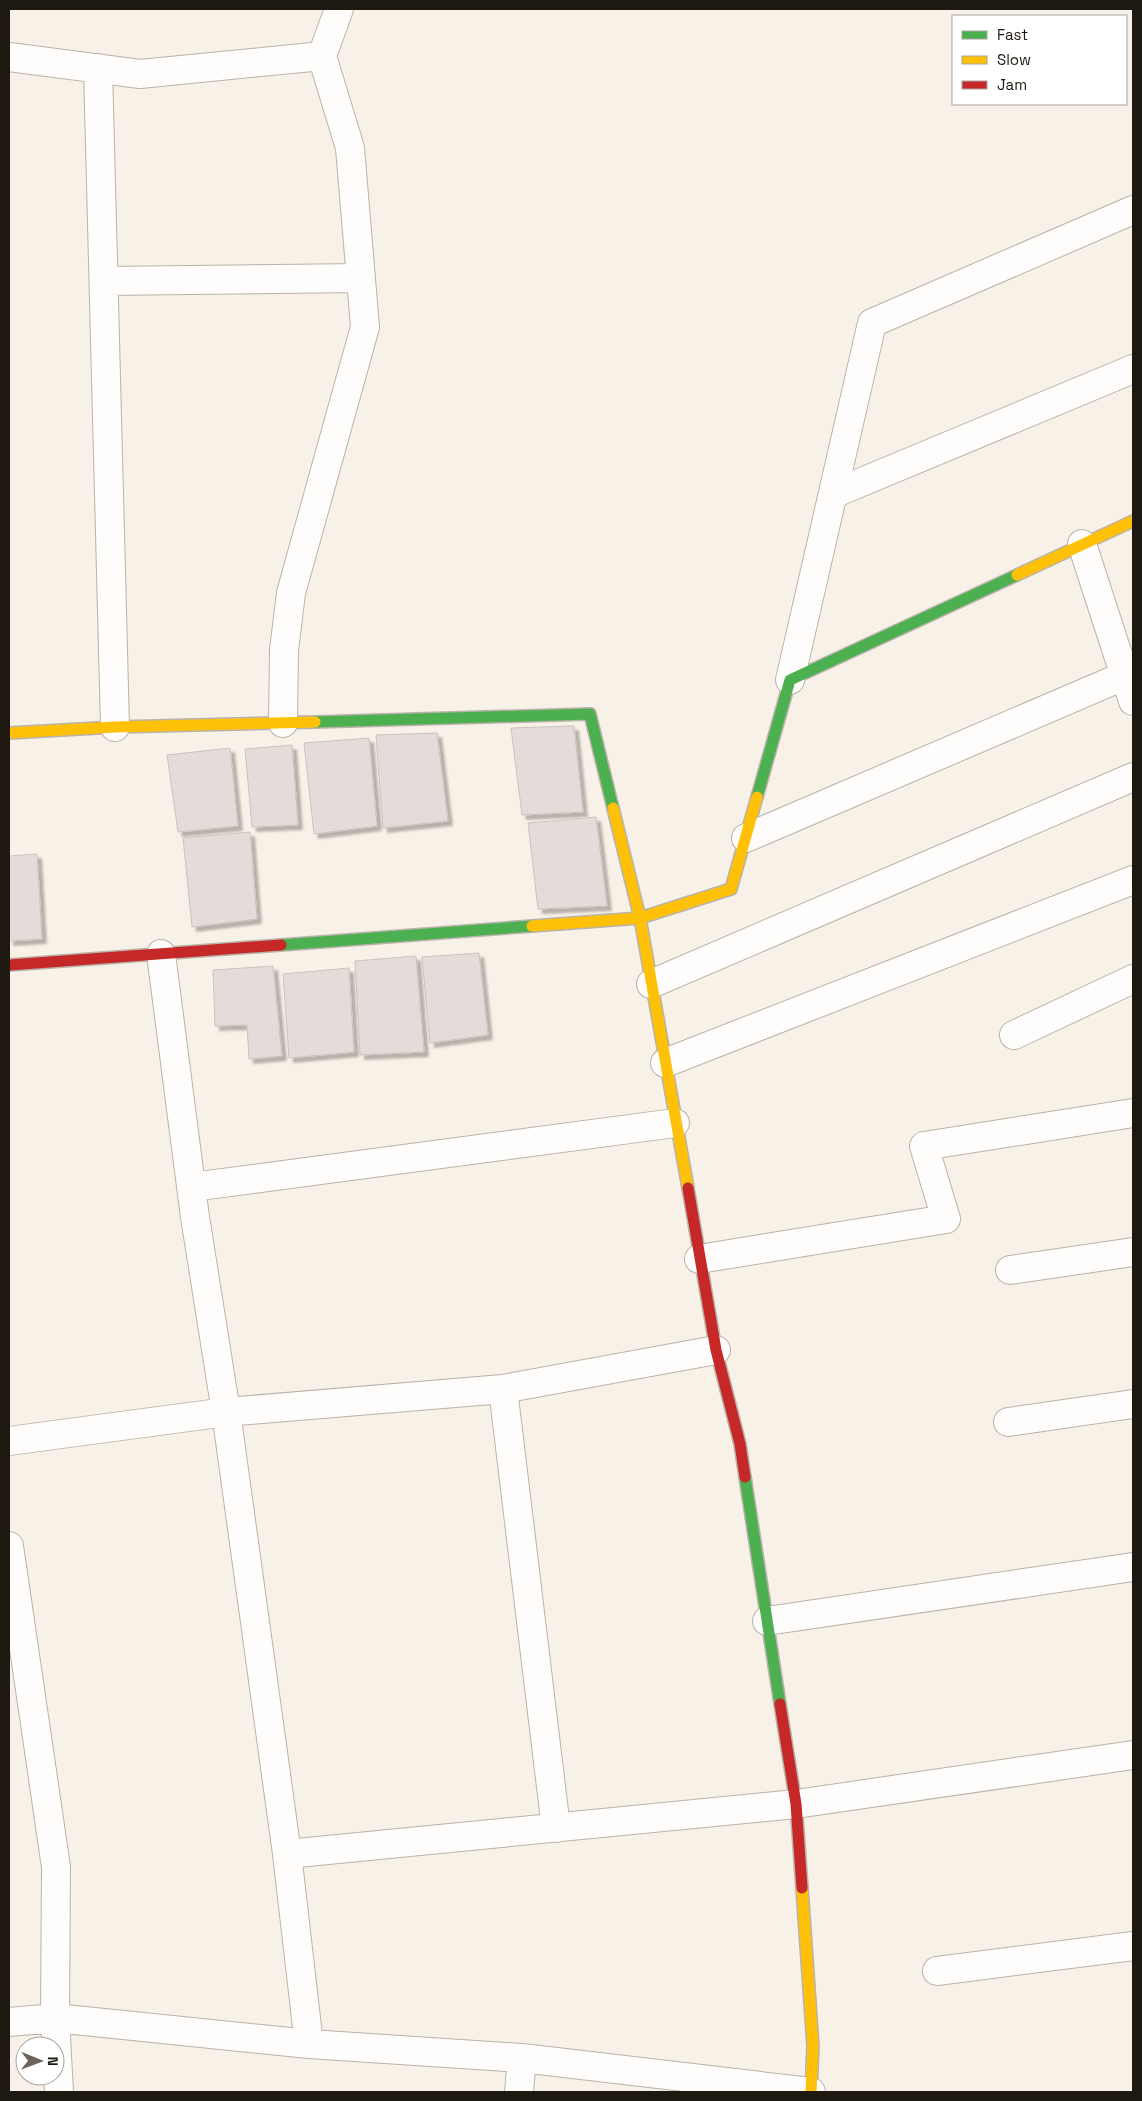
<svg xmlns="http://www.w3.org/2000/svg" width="1142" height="2101" viewBox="0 0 1142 2101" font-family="'Space Grotesk',sans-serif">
<defs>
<filter id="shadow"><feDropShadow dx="4.5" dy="4.5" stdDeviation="1" flood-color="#0004"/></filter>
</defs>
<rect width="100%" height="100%" fill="#f8f1e7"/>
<path fill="#e5dbd8" stroke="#cbc3c0" filter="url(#shadow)" d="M574,726L583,812L522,815L511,728Z
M437,733L448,821L383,828L376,735Z
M369,738L377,826L314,834L304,743Z
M292,745L298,825L252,827L245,749Z
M230,748L238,826L178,832L167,755Z
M596,817L607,906L538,909L528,823Z
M250,832L257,919L192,927L183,838Z
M37,854L42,939L9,941V856Z
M479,953L488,1035L430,1043L422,957Z
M416,956L424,1052L360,1055L355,961Z
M273,966L282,1056L249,1059L247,1025L215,1026L213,970Z
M349,968L354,1052L289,1058L283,974Z"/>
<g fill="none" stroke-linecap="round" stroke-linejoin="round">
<defs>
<path id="street" d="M9,57L140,74L322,56L339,9
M98,68L115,727
M104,281L361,278
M833,494L1133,369
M1082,544L1133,701
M790,680L872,323L1133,210
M283,723L284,650L291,593L365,327L350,148L322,56
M746,838L1133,672
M161,954L195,1217L226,1412L287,1854L309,2044
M651,984L1133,777
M1014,1035L1133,979
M665,1063L1133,880
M192,1187L675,1123
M699,1259L946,1219L924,1146L1133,1113
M1010,1270L1133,1252
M503,1389L556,1828
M1008,1422L1133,1404
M9,1441L226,1412L503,1389L716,1350
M9,1546L56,1867L55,2018L59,2092
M767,1621L1133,1567
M287,1854L796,1804L1133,1755
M937,1971L1133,1946
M9,2022L55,2018L309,2044L522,2058L811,2092
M519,2092L522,2058"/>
<path id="fast" d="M315,722L590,714L613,808
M757,797L790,680L1017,575
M281,945L532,926
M745,1477L780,1704"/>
<path id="slow" d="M1017,575L1133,521
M9,733L115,727L315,722
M613,808L640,918L688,1188
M532,926L640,918L731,889L757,797
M802,1888L813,2046L811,2092"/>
<path id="jam" d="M9,965L281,945
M688,1188L716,1350L740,1444L745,1477
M780,1704L796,1804L802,1888"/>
</defs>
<use href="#street" stroke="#b9b3ab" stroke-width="30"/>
<use href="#fast" stroke="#b9b3ab" stroke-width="14"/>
<use href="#slow" stroke="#b9b3ab" stroke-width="14"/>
<use href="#jam" stroke="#b9b3ab" stroke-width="14"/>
<use href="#street" stroke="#fefdfb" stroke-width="28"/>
<use href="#fast" stroke="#4caf50" stroke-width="11"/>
<use href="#slow" stroke="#ffc107" stroke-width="11"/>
<use href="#jam" stroke="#c62828" stroke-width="11"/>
</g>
<rect width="1142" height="2101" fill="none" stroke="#1d1810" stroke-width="20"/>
<rect x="952" y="15" width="175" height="90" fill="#ffffff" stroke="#a5a39f"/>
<rect x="962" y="31" width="25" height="8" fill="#4caf50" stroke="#a5a39f"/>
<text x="997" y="40" font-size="15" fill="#1d1810">Fast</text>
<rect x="962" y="56" width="25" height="8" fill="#ffc107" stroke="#a5a39f"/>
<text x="997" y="65" font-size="15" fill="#1d1810">Slow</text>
<rect x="962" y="81" width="25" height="8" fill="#c62828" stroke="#a5a39f"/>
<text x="997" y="90" font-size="15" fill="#1d1810">Jam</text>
<g transform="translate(40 2061) rotate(91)"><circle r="24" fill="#ffffff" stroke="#a5a39f"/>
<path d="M0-4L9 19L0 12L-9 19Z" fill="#6a645b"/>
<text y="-8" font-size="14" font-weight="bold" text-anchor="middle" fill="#1d1810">N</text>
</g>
</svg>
